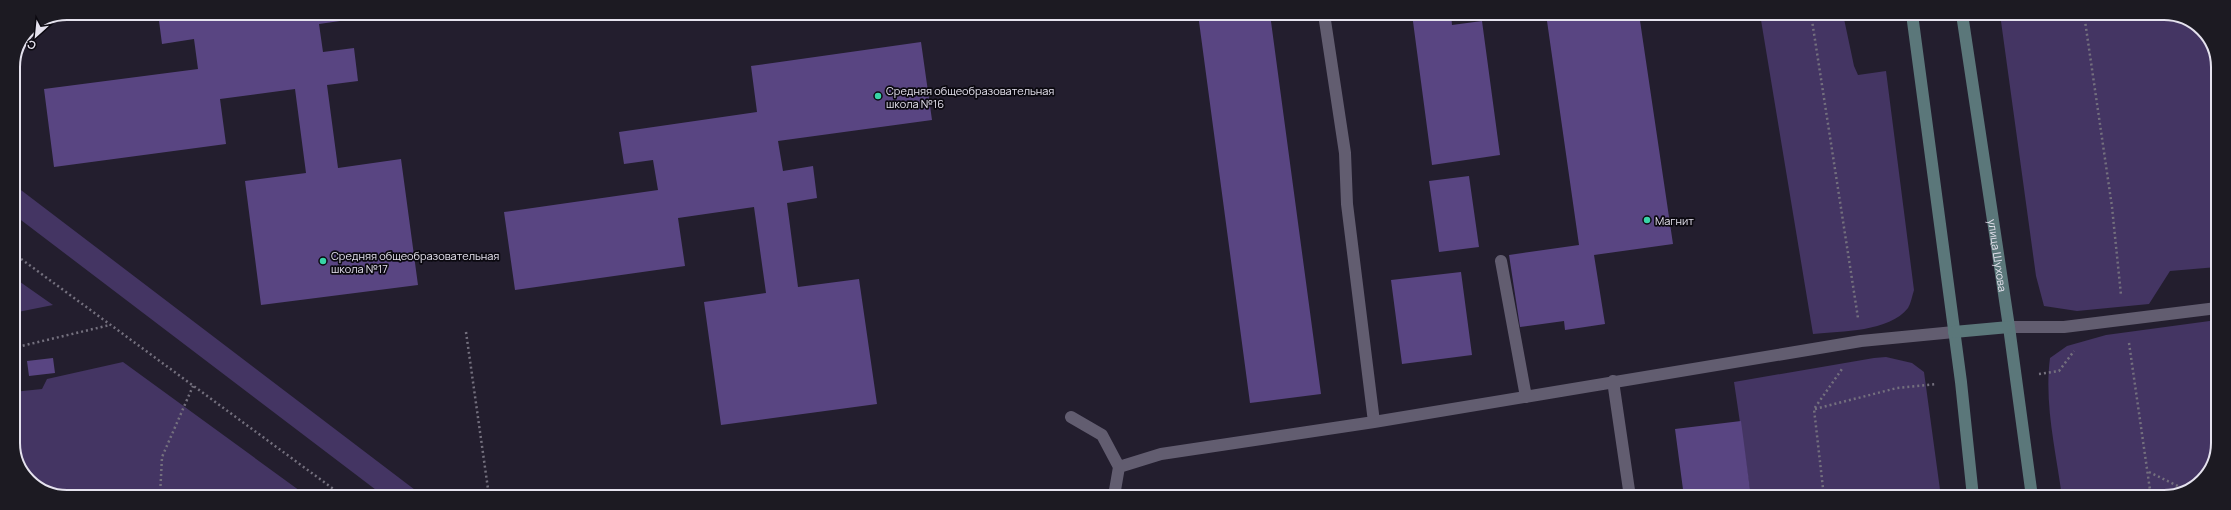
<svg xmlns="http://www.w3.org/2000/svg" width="2231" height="510" viewBox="0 0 2231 510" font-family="Manrope,sans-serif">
<rect width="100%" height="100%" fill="#231e2e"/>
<path fill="#443563" d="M1760,14H1843L1854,66L1858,75L1886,71L1914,290C1912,296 1911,303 1908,308C1889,332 1842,331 1813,334Z
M2000,14H2175L2204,31L2218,63L2217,267L2170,271L2149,304L2077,311L2044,306L2036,276Z
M13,184L423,496H384L13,214Z
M13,277L53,305L13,313Z
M2217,320V454L2199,484L2164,497H2062C2056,451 2044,404 2050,358L2067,346L2106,335Z
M1886,357L1912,363L1924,372L1941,497H1751L1734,382L1874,358Z
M123,362L307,496H56L27,479L13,450V392L42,389L47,379Z"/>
<path fill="#594582" d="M158,13H396L319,24L323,52L354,48L358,81L327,85L338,168L401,159L418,285L261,305L245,181L306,173L295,89L220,99L226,144L54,167L44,89L198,69L194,39L162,44Z
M1198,14H1270L1321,394L1250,403Z
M1412,14H1451L1452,25L1482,21L1500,155L1432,165Z
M1546,14H1639L1673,244L1594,255L1605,324L1565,330L1564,321L1520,327L1509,255L1579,245Z
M921,42L932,120L778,141L783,171L813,166L817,198L787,203L798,287L859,279L877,404L721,425L704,302L766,293L754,207L678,218L685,266L515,290L504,212L658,190L653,160L624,164L619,132L757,112L751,66Z
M1469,176L1479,247L1439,252L1429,181Z
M1461,272L1472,355L1402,364L1391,280Z
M53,358L55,373L29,376L27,361Z
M1741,421L1751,497H1684L1675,429Z"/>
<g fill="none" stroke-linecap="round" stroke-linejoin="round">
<path stroke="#74707e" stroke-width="2.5" stroke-dasharray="2 3" stroke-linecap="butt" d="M1811,14L1858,318
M2084,14L2112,207L2121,295
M13,253L343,496
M466,332L489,496
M2129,343L2151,497
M13,348L110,325
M2039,374L2059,371L2074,351
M1815,409L1897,388L1937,384
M2149,472L2184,489
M2199,484L2217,450
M160,496L162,457L193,386
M1824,497L1814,409L1842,369"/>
<path stroke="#625d70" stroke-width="12" d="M1324,14L1345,153L1347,204L1374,422
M1501,261L1526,397
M2009,327H2064L2217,308
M1613,381L1630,497
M1071,417L1102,435L1119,467
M1114,496L1119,467L1161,454L1374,422L1861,341L1954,332"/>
<g stroke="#5b777a" stroke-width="12">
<path d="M1912,14L1961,382L1973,497"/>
<path id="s1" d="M1962,14L2009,327L2032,497"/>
<path d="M1954,332L2009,327"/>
</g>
</g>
<g fill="#38d4a6" stroke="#0b0910" stroke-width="1.5">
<circle cx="878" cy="96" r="4"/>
<circle cx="1647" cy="220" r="4"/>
<circle cx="323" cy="261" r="4"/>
</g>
<g text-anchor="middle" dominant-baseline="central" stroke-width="3.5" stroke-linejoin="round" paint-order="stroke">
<g font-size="11" fill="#e5e2ee" stroke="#0b0910" text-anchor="start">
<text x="886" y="90">Средняя общеобразовательная<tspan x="886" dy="13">школа №16</tspan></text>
<text x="1655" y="220">Магнит</text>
<text x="331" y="255">Средняя общеобразовательная<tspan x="331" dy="13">школа №17</tspan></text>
</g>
<g font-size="11" fill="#e5e2ee" stroke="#0b0910">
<text stroke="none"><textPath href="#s1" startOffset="244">улица Шухова</textPath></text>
</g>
</g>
<path d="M0 0H2231V510H0ZM67 20H2164A47 47 0 0 1 2211 67V443A47 47 0 0 1 2164 490H67A47 47 0 0 1 20 443V67A47 47 0 0 1 67 20Z" fill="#1c1a22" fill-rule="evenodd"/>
<path fill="none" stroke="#e5e2ee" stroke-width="2" d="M67 20H2164A47 47 0 0 1 2211 67V443A47 47 0 0 1 2164 490H67A47 47 0 0 1 20 443V67A47 47 0 0 1 67 20Z"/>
<g transform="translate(36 36) rotate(207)" stroke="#0b0910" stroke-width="3" paint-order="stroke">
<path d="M0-3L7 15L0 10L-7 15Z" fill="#e5e2ee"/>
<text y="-6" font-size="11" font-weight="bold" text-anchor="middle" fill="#e5e2ee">С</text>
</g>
</svg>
